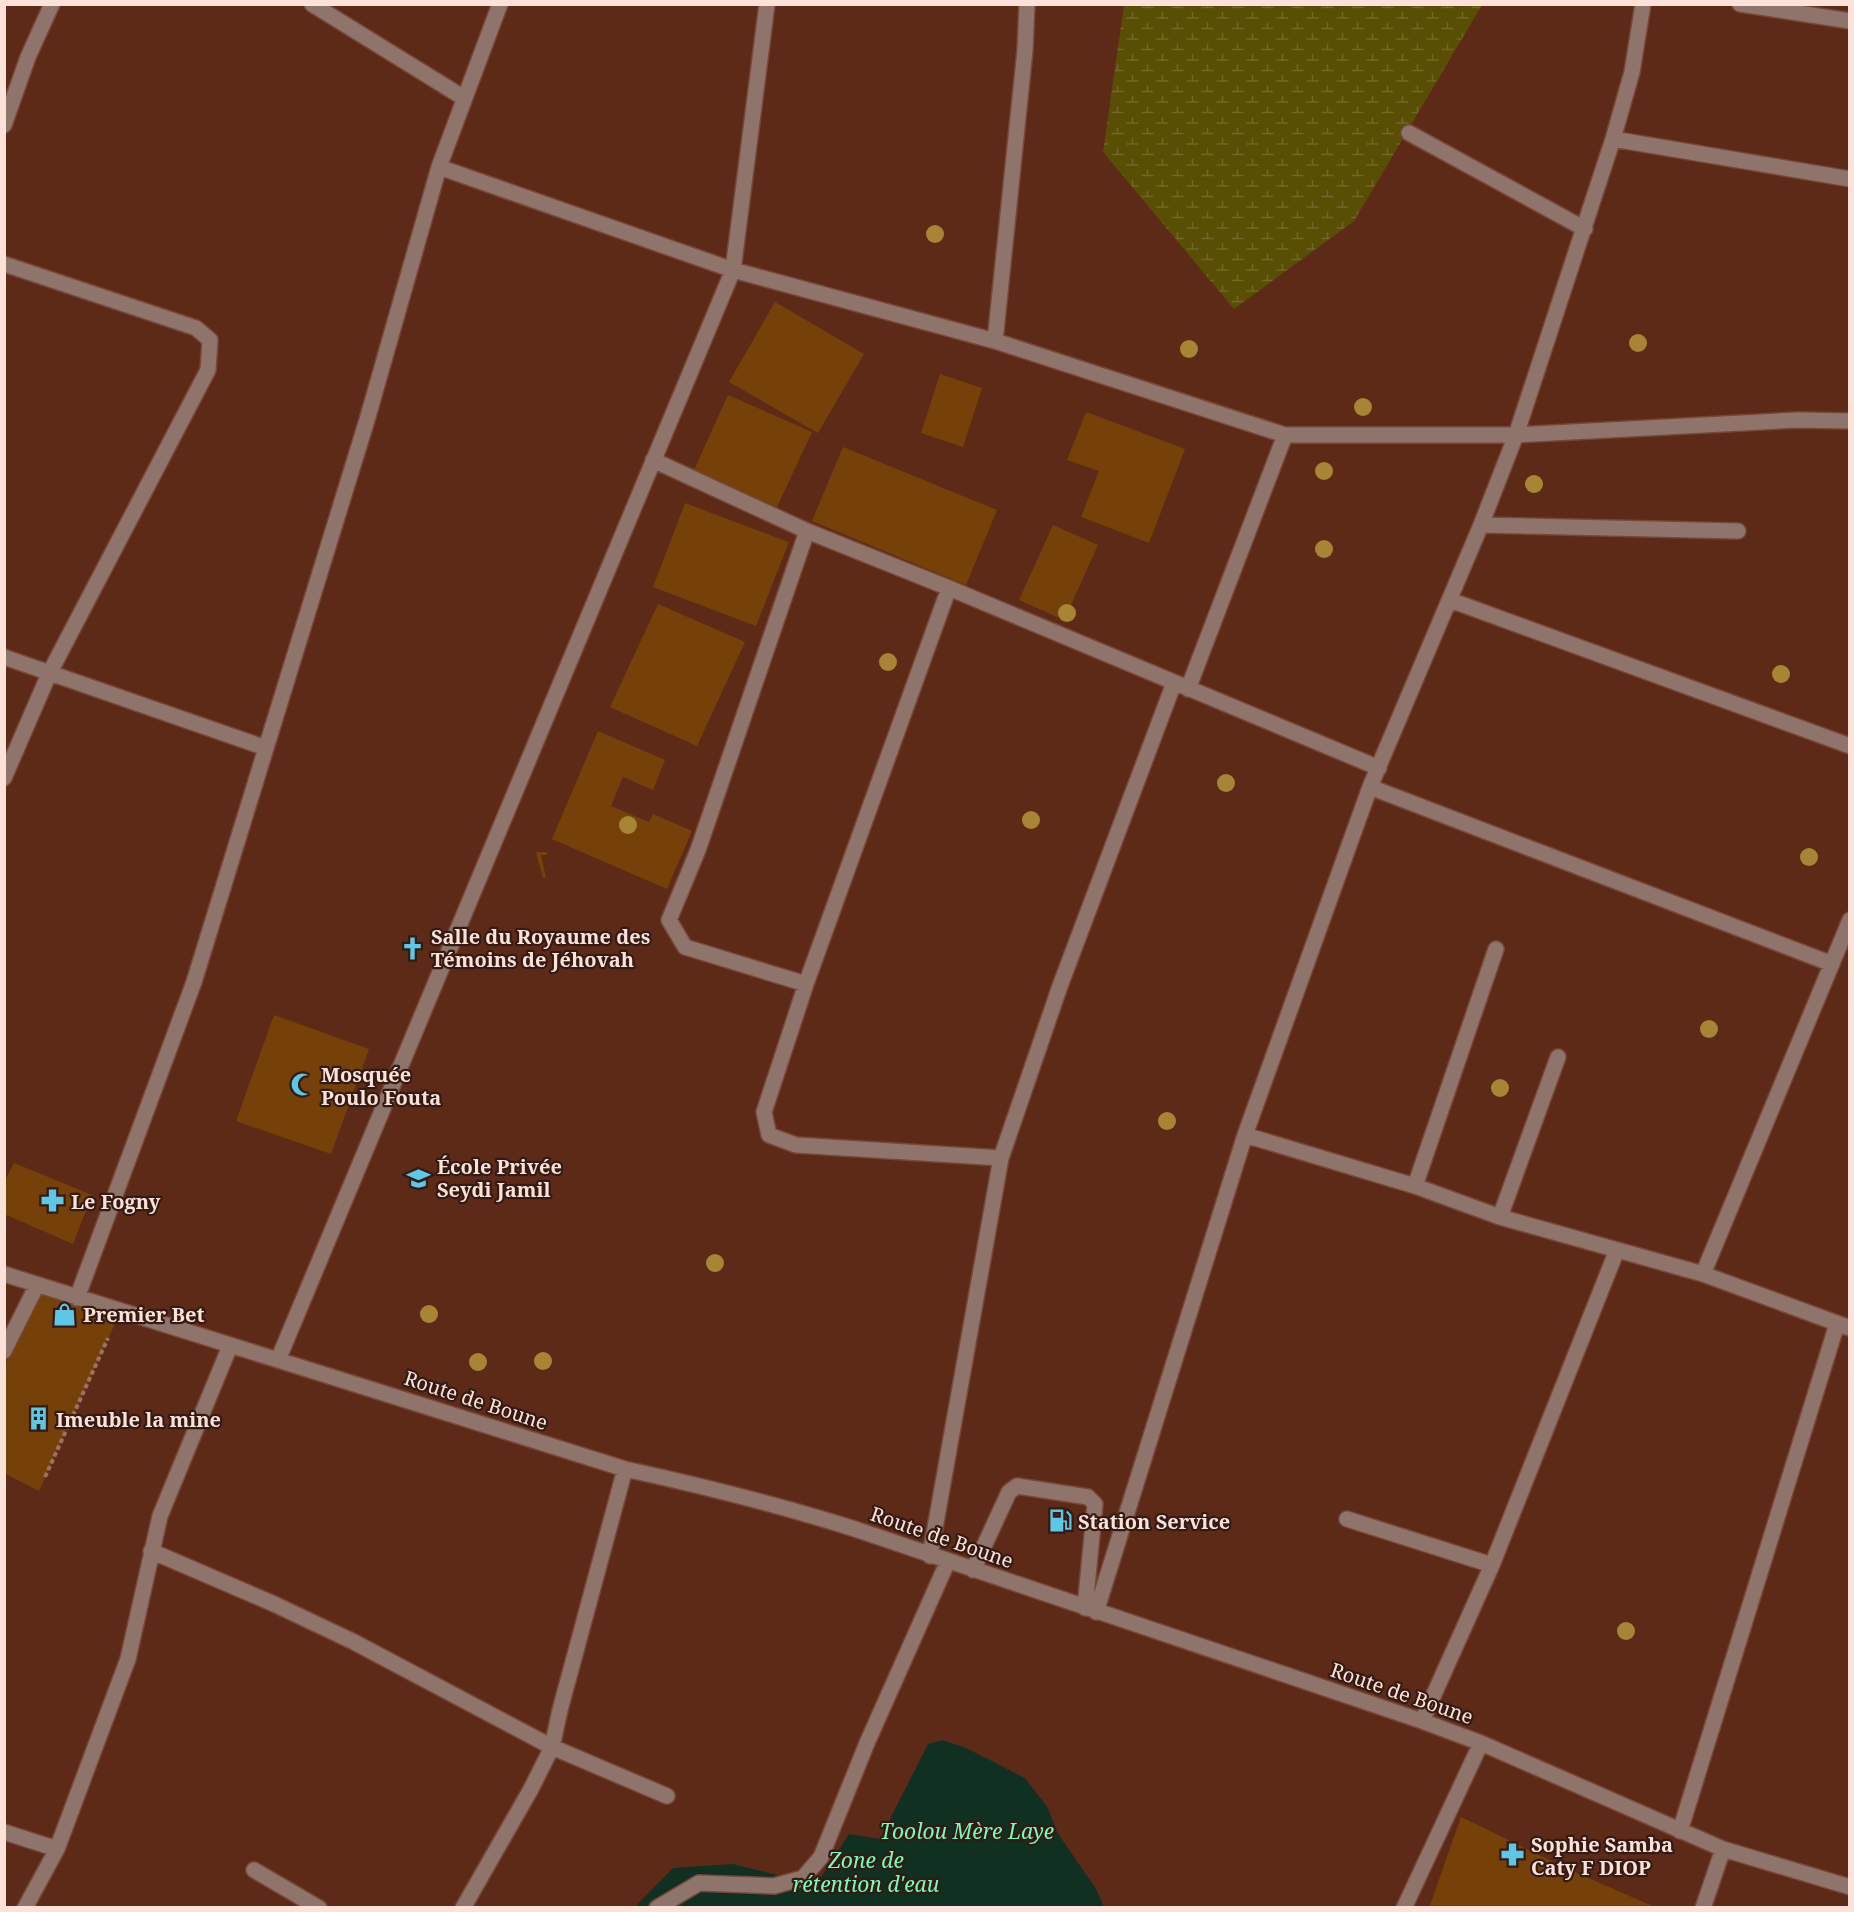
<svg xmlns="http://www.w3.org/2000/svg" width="1854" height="1912" viewBox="0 0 1854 1912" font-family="'Noto Serif',serif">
<defs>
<pattern id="wetland-marsh" width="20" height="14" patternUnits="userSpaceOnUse" patternTransform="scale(1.5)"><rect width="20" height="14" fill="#584e04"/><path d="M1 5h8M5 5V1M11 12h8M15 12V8" fill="none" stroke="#716728"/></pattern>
</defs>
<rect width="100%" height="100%" fill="#5e2a18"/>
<path fill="url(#wetland-marsh)" d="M1124,5H1482L1354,221L1234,309L1103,152Z"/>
<path fill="#103121" d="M942,1740L966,1748L1025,1778L1048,1808L1057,1832L1096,1889L1104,1907L634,1908L673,1868L733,1864L816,1885L849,1834L880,1839L928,1744Z"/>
<path fill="#754109" d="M775,302L864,354L818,433L729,382Z
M940,374L982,388L963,447L921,433Z
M728,395L812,432L777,507L694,470Z
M1086,412L1185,449L1149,543L1081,517L1099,471L1067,460Z
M843,447L997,510L966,585L812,521Z
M685,503L789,542L756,626L653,587Z
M1053,525L1098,545L1064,620L1019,600Z
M658,604L745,642L697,746L610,707Z
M598,731L665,760L653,790L623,777L611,806L649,822L653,814L692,831L667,889L552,839Z
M536,852H547V855H541L546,878H543Z
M274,1015L369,1049L331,1154L236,1121Z
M14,1163L92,1195L73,1244L4,1214V1183Z
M43,1292L118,1317L39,1491L4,1473V1366Z
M1461,1817L1570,1870L1657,1908H1429Z"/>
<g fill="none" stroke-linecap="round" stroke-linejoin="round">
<defs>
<path id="minor" d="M312,4L464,98
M1740,4L1850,21
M4,125L28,57L52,4
M1409,133L1585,229
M1613,139L1850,179
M439,167L733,270L995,341L1285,435H1516L1797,420L1850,421
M4,264L196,328L210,340L208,370L49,674L4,778
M995,341L1025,50L1027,4
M653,460L807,531L949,588L1379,768
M1481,525L1738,531
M949,588L806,984L764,1112L769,1135L796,1145L1001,1158
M1450,600L1850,746
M4,657L266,748
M1188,689L1285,435
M1370,787L1832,964
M806,984L685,947L669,920L698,850L807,531
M1245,1135L1415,1186L1500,1217L1703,1274L1850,1328
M1415,1186L1496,949
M1500,1217L1558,1057
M4,1274L625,1469C703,1486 779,1505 855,1529L1422,1721L1481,1743L1723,1849L1850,1887
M1703,1274L1850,920
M77,1298L194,982L367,420L439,167L500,4
M4,1351L37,1285
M278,1360L733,270L767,4
M1347,1519L1492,1565
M151,1551L274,1604L354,1642L552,1747L667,1796
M930,1556L1001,1158L1060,986L1174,683
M973,1570L1009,1492L1017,1486L1088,1497L1095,1504L1085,1608
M1096,1612L1245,1135L1370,787L1481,525L1516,435L1613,139L1632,72L1643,4
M1422,1721L1492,1565L1617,1250
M1680,1831L1837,1324
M4,1832L57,1849
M254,1870L319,1908
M25,1908L57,1849L128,1659L160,1516L230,1346
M463,1908L531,1789L552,1747L560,1710L625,1469
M657,1908L699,1883L774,1886L803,1878L821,1857L867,1743L948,1561
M1404,1908L1481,1743
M1703,1908L1723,1849"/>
</defs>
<use href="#minor" stroke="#774737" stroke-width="18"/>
<path stroke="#9c7263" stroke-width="4" stroke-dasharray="4.5 3" stroke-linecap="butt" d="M45,1477L108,1338"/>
<use href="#minor" stroke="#8e746b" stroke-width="15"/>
</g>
<g fill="#a88534">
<circle cx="935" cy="234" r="9"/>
<circle cx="1638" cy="343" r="9"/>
<circle cx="1189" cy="349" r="9"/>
<circle cx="1363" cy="407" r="9"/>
<circle cx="1324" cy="471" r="9"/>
<circle cx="1534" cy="484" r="9"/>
<circle cx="1324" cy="549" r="9"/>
<circle cx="1067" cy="613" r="9"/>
<circle cx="888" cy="662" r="9"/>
<circle cx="1781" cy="674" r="9"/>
<circle cx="1226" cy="783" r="9"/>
<circle cx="1031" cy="820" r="9"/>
<circle cx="628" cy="825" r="9"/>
<circle cx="1809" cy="857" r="9"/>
<circle cx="1709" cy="1029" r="9"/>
<circle cx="1500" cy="1088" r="9"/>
<circle cx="1167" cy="1121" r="9"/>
<circle cx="715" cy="1263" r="9"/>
<circle cx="429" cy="1314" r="9"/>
<circle cx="543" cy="1361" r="9"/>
<circle cx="478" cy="1362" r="9"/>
<circle cx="1626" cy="1631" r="9"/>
</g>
<defs>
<symbol id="church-bare" viewBox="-9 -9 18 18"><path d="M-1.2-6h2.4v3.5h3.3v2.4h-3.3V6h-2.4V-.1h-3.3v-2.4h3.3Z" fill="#5cc7e7" stroke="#331b13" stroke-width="2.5" paint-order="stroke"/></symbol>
<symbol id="mosque-bare" viewBox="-9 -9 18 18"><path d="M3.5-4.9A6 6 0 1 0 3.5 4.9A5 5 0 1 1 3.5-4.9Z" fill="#5cc7e7" stroke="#331b13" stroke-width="2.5" paint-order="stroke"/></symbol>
<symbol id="school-bare" viewBox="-9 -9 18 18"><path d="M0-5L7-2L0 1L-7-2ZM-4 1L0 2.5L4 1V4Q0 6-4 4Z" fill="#5cc7e7" stroke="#331b13" stroke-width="2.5" paint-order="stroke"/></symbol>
<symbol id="pharmacy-bare" viewBox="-9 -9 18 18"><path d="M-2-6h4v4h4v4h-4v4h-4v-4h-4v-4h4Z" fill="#5cc7e7" stroke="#331b13" stroke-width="2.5" paint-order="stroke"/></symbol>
<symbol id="shop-bare" viewBox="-9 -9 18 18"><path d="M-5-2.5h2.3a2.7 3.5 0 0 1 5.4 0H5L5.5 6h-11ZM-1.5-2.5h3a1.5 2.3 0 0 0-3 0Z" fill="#5cc7e7" stroke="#331b13" stroke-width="2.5" paint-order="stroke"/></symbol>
<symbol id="building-bare" viewBox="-9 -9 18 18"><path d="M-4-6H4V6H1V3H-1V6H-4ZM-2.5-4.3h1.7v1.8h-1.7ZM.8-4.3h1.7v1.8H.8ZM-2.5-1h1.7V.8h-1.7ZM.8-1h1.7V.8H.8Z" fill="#5cc7e7" stroke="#331b13" stroke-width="2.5" paint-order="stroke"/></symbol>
<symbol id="fuel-bare" viewBox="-9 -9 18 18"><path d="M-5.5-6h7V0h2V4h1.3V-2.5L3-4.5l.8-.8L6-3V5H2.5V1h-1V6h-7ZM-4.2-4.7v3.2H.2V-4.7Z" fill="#5cc7e7" stroke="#331b13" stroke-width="2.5" paint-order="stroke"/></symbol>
</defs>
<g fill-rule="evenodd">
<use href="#church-bare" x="396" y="932" width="33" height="33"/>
<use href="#mosque-bare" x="286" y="1068" width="33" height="33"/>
<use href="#school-bare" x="402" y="1162" width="33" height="33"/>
<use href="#pharmacy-bare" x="36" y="1184" width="33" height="33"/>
<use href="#shop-bare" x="48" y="1298" width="33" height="33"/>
<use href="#building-bare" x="22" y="1402" width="33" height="33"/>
<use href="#fuel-bare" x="1044" y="1504" width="33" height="33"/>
<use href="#pharmacy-bare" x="1496" y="1838" width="33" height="33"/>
</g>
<g text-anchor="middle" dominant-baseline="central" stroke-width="4.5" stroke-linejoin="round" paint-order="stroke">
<g font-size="20" font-weight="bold" fill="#fde2d9" stroke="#331b13" text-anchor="start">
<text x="431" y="936">Salle du Royaume des<tspan x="431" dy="23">Témoins de Jéhovah</tspan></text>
<text x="321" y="1074">Mosquée<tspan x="321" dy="23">Poulo Fouta</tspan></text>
<text x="437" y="1166">École Privée<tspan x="437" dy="23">Seydi Jamil</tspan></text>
<text x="71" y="1201">Le Fogny</text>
<text x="83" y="1314">Premier Bet</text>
<text x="56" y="1419">Imeuble la mine</text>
<text x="1078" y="1521">Station Service</text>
<text x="1531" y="1844">Sophie Samba<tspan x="1531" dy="23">Caty F DIOP</tspan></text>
</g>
<g font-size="20" fill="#fde2d9" stroke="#331b13">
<text transform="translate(476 1400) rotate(18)">Route de Boune</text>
<text transform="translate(942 1537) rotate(19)">Route de Boune</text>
<text transform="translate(1402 1693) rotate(19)">Route de Boune</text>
</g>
<g font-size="21" font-style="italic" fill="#75fbba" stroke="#331b13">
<text x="967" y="1831">Toolou Mère Laye</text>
<text x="866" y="1860">Zone de<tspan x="866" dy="24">rétention d'eau</tspan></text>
</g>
</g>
<rect width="1854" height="1912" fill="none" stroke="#fde2d9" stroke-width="12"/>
</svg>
